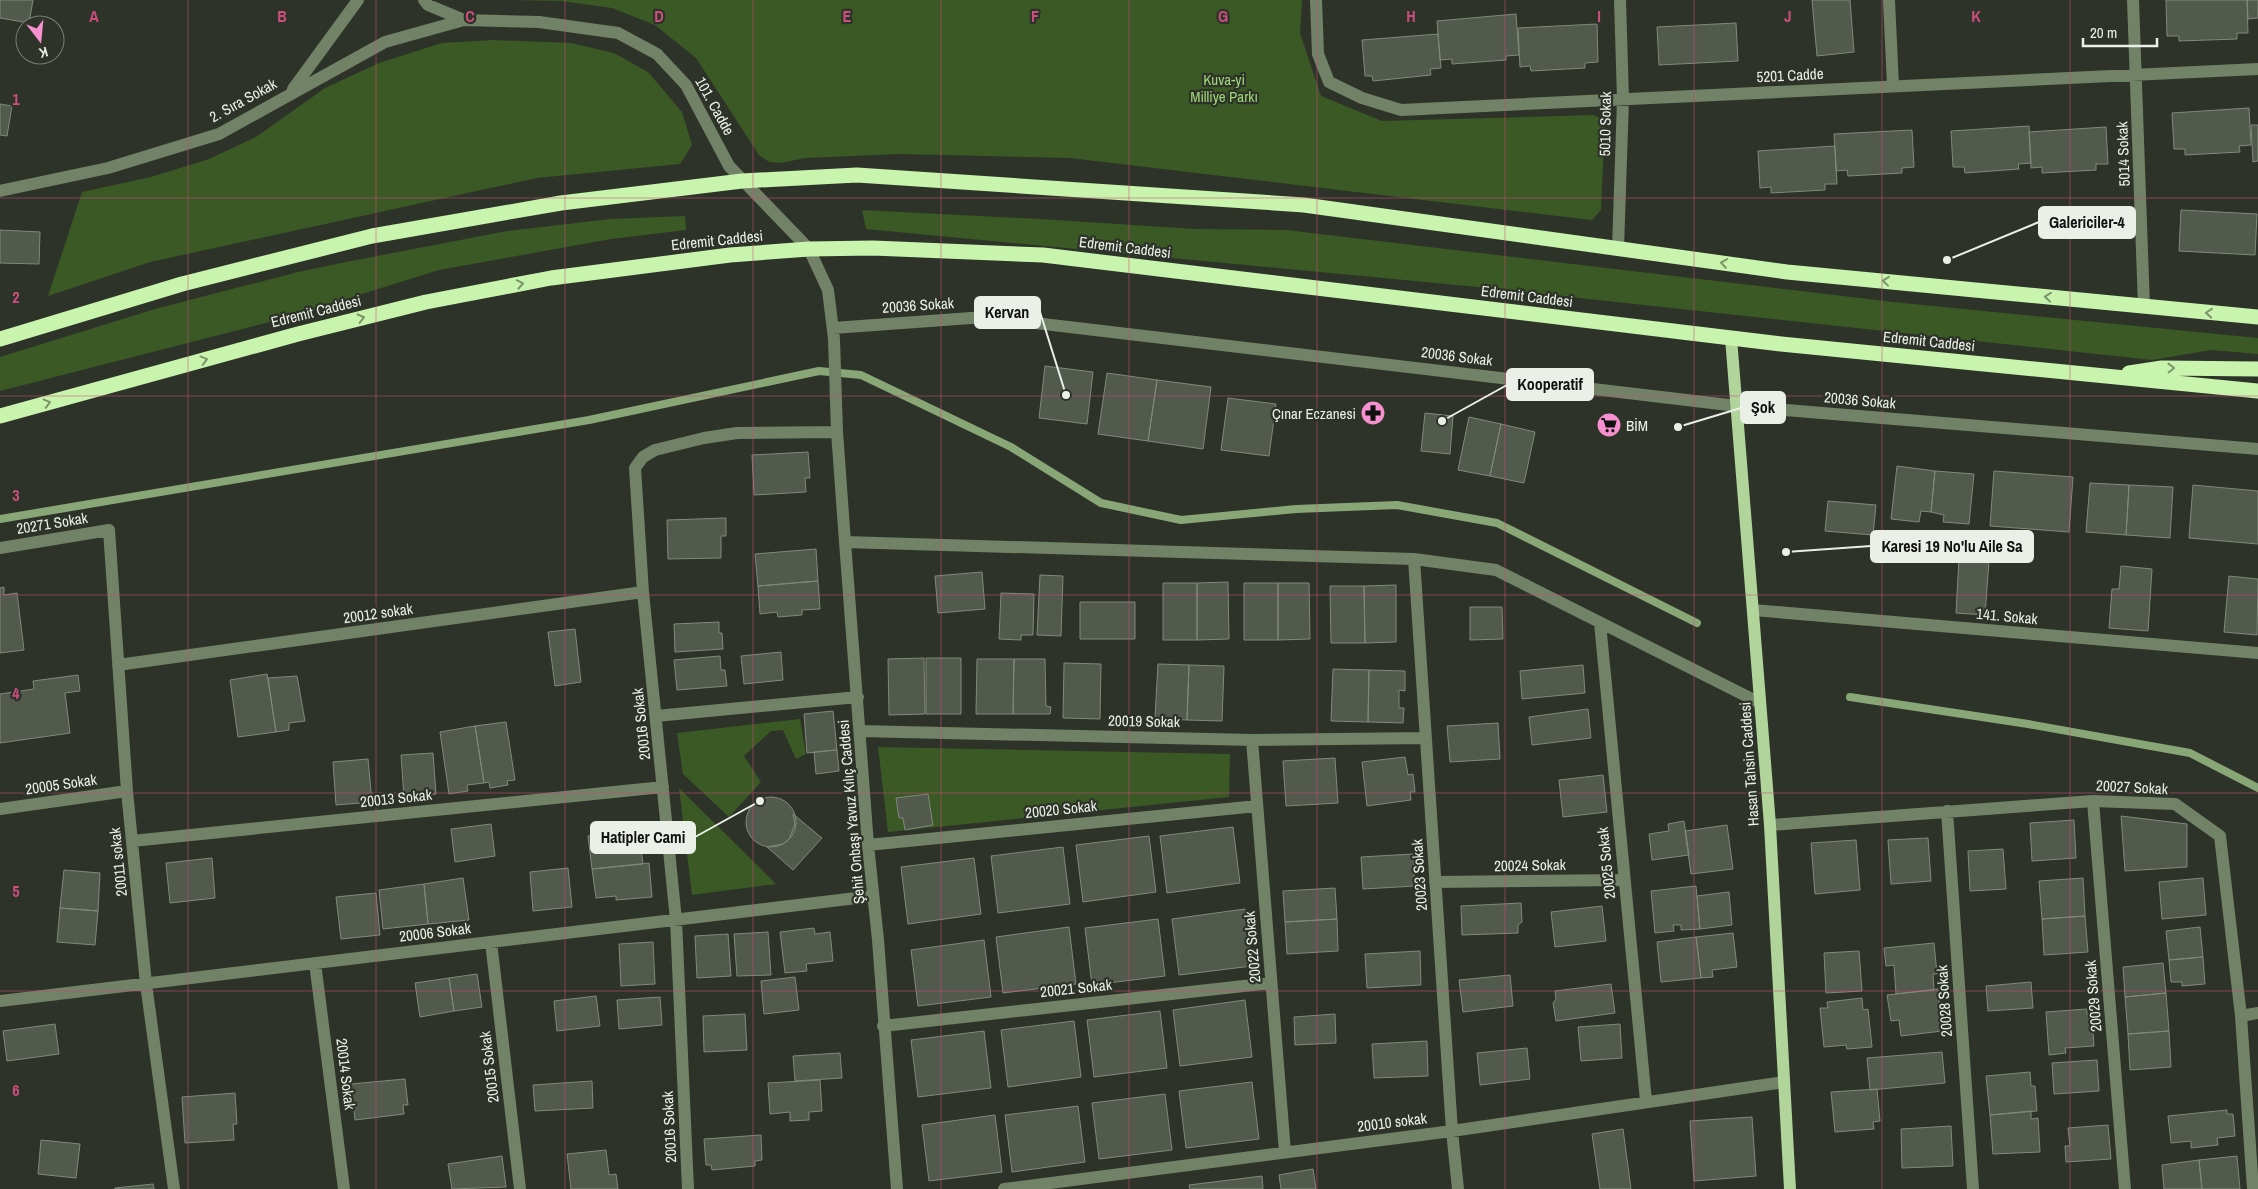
<svg xmlns="http://www.w3.org/2000/svg" width="2258" height="1189" viewBox="0 0 2258 1189" font-family="'Archivo Narrow',sans-serif">
<rect width="100%" height="100%" fill="#2d3328"/>
<path fill="#3b5924" d="M510,0H1302L1300,33L1321,96L1382,121L1594,115L1605,121L1601,210L1592,220L1070,158L899,154L805,158L781,163L769,162L759,155L696,58L655,25L612,8L561,1Z
M493,40L571,43L614,53L648,72L682,112L692,145L680,164L537,178L150,262L48,296L82,192L151,177L209,159L256,137L325,88L379,63L442,43Z
M862,210L1040,219L1195,229L1286,230L1893,302L2258,338V354L2211,350L2152,360L1488,288L866,229Z
M685,216L686,230L611,239L439,270L285,318L0,391V357L155,309L298,272L346,262L507,231L610,219Z
M800,719L806,754L796,759L783,730L771,731L744,756L761,782L729,817L683,774L677,733Z
M878,747L1230,754L1229,797L888,832Z
M679,788L776,884L692,895Z"/>
<g fill="none" stroke-linecap="round" stroke-linejoin="round">
<path stroke="#89a676" stroke-width="8" d="M0,519L589,420L819,371L861,375L1011,447L1101,503L1181,520L1296,509L1397,505L1497,523L1697,623
M1850,697L2028,724L2190,753L2258,788"/>
</g>
<path fill="#52594d" stroke="#81897c" d="M0,0H33L29,23L0,18Z
M1812,0H1850L1854,52L1817,56Z
M2166,0H2247L2248,33H2237V39L2179,41V36H2167Z
M2247,0H2258V18L2248,19Z
M1516,14L1519,55L1506,56V60L1452,64V59L1440,60L1437,21Z
M1736,23L1738,61L1659,65L1657,27Z
M1597,24L1598,62L1585,63V68L1531,71L1530,66L1520,67L1518,28Z
M1438,34L1441,68L1430,69L1431,75L1373,81L1372,76H1365L1362,40Z
M0,104L12,106L7,136L0,135Z
M2249,108L2251,145L2239,146L2240,152L2185,155V149H2174L2172,113Z
M2251,125H2258V161L2253,162Z
M2029,126L2031,163L2018,164L2019,169L1965,173L1964,167H1953L1951,131Z
M2106,127L2108,164H2096V170L2042,173V167L2031,168L2029,132Z
M1912,130L1914,167L1902,168V173L1848,176L1847,170L1836,171L1834,134Z
M1835,146L1837,184H1825V190L1771,193V187L1760,188L1758,151Z
M2181,210L2257,214L2255,255L2179,251Z
M0,230L40,232L39,264L0,263Z
M1045,366L1093,372L1087,424L1039,418Z
M1107,373L1157,380L1148,441L1098,434Z
M1157,380L1211,387L1203,449L1148,441Z
M1228,398L1276,404L1269,456L1221,450Z
M1425,413L1453,416L1450,454L1421,451Z
M1469,417L1501,424L1490,476L1458,470Z
M1501,424L1535,432L1524,483L1490,476Z
M808,452L810,478H805L806,492L754,495L752,455Z
M1897,466L1935,471L1931,512L1921,511L1919,522L1891,519Z
M1935,471L1974,474L1969,524L1943,522L1944,515L1931,512Z
M1994,471L2073,477L2069,532L1990,526Z
M2090,483L2129,485L2126,535L2086,532Z
M2129,485L2173,487L2170,538L2126,535Z
M2193,485L2258,491V544L2189,538Z
M1828,501L1876,505L1873,535L1825,531Z
M726,518V536H721V558L668,559L667,520Z
M816,549L818,581L758,586L755,554Z
M1959,559L1989,561L1985,615L1956,613Z
M2121,566L2152,569L2148,631L2109,628L2112,589H2119Z
M982,572L985,609L938,613L935,576Z
M1040,575L1063,576L1061,636L1037,635Z
M2229,576L2258,579L2257,635L2224,632Z
M818,581L820,609L802,610V615L778,617L777,612L760,614L758,586Z
M1228,582L1229,639L1197,640V583Z
M1163,583H1197V640H1163Z
M1244,583H1278V640H1244Z
M1278,583H1309L1310,639L1278,640Z
M1396,585V642L1365,643L1364,586Z
M1330,586H1364L1365,643H1331Z
M4,587V595L17,593L24,650L0,653V588Z
M1001,593L1034,594L1033,635H1021V640L999,639Z
M1080,602H1135V639H1080Z
M1470,607H1502L1503,639L1470,640Z
M719,622V633H722L723,649L675,652L674,624Z
M575,629L581,682L555,686L548,632Z
M781,652L783,680L744,684L741,656Z
M720,656L721,670H725L727,686L677,690L674,660Z
M924,658L925,714L889,715L888,659Z
M926,658H961V714H926Z
M977,659H1014L1013,714H976Z
M1014,659H1045L1046,706L1051,707L1050,714H1013Z
M1064,663L1101,664L1100,719L1063,718Z
M1158,664L1189,665L1187,720L1155,718Z
M1189,665L1224,666L1222,721L1187,720Z
M1583,665L1585,693L1522,699L1520,671Z
M1333,669L1369,670L1368,722L1331,721Z
M1369,670L1405,671V691L1399,690V708H1404L1403,723L1368,722Z
M267,674L276,732L238,737L230,680Z
M78,675L80,691L65,693L70,733L0,743V694L34,689L33,681Z
M297,676L305,721L289,723V730L276,732L268,678Z
M1588,709L1591,738L1532,745L1529,717Z
M833,711L837,750L807,753L804,714Z
M506,722L515,780L507,781L508,785L490,788L489,782L484,783L475,726Z
M1498,723L1500,759L1450,762L1447,726Z
M475,726L484,783L467,785L468,791L449,794L440,732Z
M837,750L839,771L816,774L814,752Z
M433,753L436,794L404,797L401,755Z
M1405,757L1408,775L1413,774L1415,792H1410L1411,800L1367,806L1362,762Z
M1335,758L1338,803L1286,806L1283,761Z
M368,759L372,802L336,805L333,762Z
M1603,775L1607,812L1563,817L1559,780Z
M928,794L933,825L905,830L903,818H899L896,798Z
M746 822a25 25 0 1 1 50 0a25 25 0 1 1-50 0Z
M793,814L822,838L793,870L767,847L783,844L789,839L795,824Z
M2121,816L2187,824V867L2125,871Z
M2074,820L2076,858L2032,861L2030,823Z
M1684,821L1689,855L1652,860L1649,834L1669,831L1668,824Z
M491,824L495,856L455,862L451,829Z
M1727,825L1733,869L1691,874L1685,831Z
M1233,827L1240,883L1167,893L1160,836Z
M622,828V834L639,832L643,864L592,869L588,836L596,835L595,831Z
M1149,836L1156,892L1083,902L1076,845Z
M1928,838L1931,881L1891,884L1888,840Z
M1856,840L1860,890L1815,894L1811,843Z
M1063,847L1070,904L998,913L991,856Z
M2003,849L2006,889L1970,891L1968,851Z
M1413,854L1415,886L1363,889L1361,857Z
M212,858L215,898L170,903L166,863Z
M974,858L981,914L908,924L901,867Z
M649,863L652,897L616,900V896L596,898L592,869Z
M568,868L572,907L533,911L530,872Z
M64,870L100,873L98,911L60,908Z
M463,878L469,920L428,924L424,884Z
M2083,878L2085,916L2042,919L2039,881Z
M2203,878L2206,915L2162,919L2159,882Z
M424,884L428,924L383,929L379,890Z
M1696,886L1700,929L1681,930V925H1673L1674,931L1655,933L1651,891Z
M1335,888L1337,919L1285,922L1283,891Z
M1729,892L1732,925L1700,929L1697,896Z
M376,893L380,935L341,939L336,897Z
M1521,903L1522,922L1518,925V933L1462,935L1461,906Z
M1602,906L1606,941L1555,947L1551,912Z
M60,908L98,911L95,945L57,942Z
M1245,909L1252,966L1179,975L1172,919Z
M2085,916L2088,952L2044,955L2042,919Z
M1158,919L1165,976L1092,985L1085,928Z
M1337,919L1338,951L1287,954L1285,922Z
M1069,927L1076,984L1003,993L996,937Z
M2200,927L2203,957L2169,960L2166,931Z
M814,928L815,934L830,932L833,961L806,964L807,971L785,973L780,932Z
M768,932L771,975L737,976L734,934Z
M1733,933L1737,967L1712,970L1713,977L1701,978L1696,937Z
M728,934L731,976L697,978L695,936Z
M1696,937L1701,978L1661,982L1657,942Z
M984,940L991,997L918,1006L911,950Z
M653,942L655,984L621,986L619,944Z
M1934,943L1937,974H1933L1934,990L1896,994L1894,965L1886,966L1884,948Z
M1420,951L1421,985L1367,988L1365,954Z
M1859,951L1862,991L1826,993L1824,953Z
M2203,957L2205,984L2182,986V982H2171L2169,960Z
M2163,963L2166,993L2125,997L2123,967Z
M477,974L482,1007L454,1011L449,978Z
M1510,975L1513,1006L1463,1012L1459,980Z
M795,977L799,1010L764,1014L761,981Z
M449,978L454,1011L420,1017L415,983Z
M2031,982L2033,1008L1988,1011L1986,986Z
M1611,984L1615,1013L1556,1021L1553,1003L1556,999L1555,991Z
M1938,989L1942,1031L1901,1036L1899,1020L1891,1021L1887,995Z
M2166,993L2169,1031L2128,1034L2125,997Z
M596,996L600,1026L557,1031L554,1001Z
M660,997L662,1025L619,1029L617,1000Z
M1862,998L1863,1010L1868,1009L1872,1047L1847,1049L1846,1045L1824,1047L1820,1008H1828L1827,1002Z
M1245,1000L1252,1057L1180,1066L1173,1010Z
M2087,1009V1015L2092,1016L2094,1046L2065,1048L2066,1053L2049,1055L2046,1012Z
M1160,1011L1167,1068L1094,1077L1087,1020Z
M745,1014L747,1050L704,1052L703,1016Z
M1335,1014L1336,1043L1295,1045L1294,1017Z
M1074,1021L1081,1077L1008,1087L1001,1030Z
M55,1024L59,1054L7,1061L3,1031Z
M1620,1024L1622,1058L1581,1061L1578,1027Z
M984,1031L991,1088L918,1097L911,1040Z
M2169,1031L2171,1067L2130,1070L2128,1034Z
M1427,1041L1428,1076L1374,1078L1372,1044Z
M1527,1048L1530,1079L1480,1085L1477,1053Z
M1942,1052L1945,1083L1870,1090L1867,1058Z
M840,1053L842,1078L795,1081L793,1056Z
M2097,1060L2099,1091L2054,1094L2052,1063Z
M2030,1072L2031,1086H2035L2037,1111L1990,1115L1986,1076Z
M405,1079L408,1105H403L404,1114L355,1120L351,1084Z
M820,1080L822,1111L809,1112V1120L790,1121V1112L770,1114L768,1083Z
M592,1081L593,1108L535,1111L533,1085Z
M1252,1082L1259,1139L1186,1148L1179,1091Z
M1877,1089L1880,1121L1873,1122L1874,1129L1835,1132L1831,1092Z
M235,1093L237,1124H233L234,1140L185,1143L182,1097Z
M1165,1094L1172,1150L1099,1159L1092,1103Z
M1078,1106L1085,1162L1012,1172L1005,1115Z
M2227,1110V1114H2233L2235,1136L2217,1138L2218,1145L2191,1148V1141L2171,1143L2168,1116Z
M2031,1111V1119L2038,1118L2040,1152L1993,1154L1990,1115Z
M995,1115L1002,1172L929,1181L922,1125Z
M1752,1117L1756,1176L1694,1181L1690,1121Z
M2108,1125L2111,1159L2066,1162L2065,1146H2070L2068,1128Z
M1951,1126L1953,1166L1902,1168L1901,1129Z
M1623,1129L1631,1189H1600L1592,1134Z
M761,1135L762,1160L755,1161V1166L712,1170L711,1165H706L704,1139Z
M41,1140L80,1144L76,1178L38,1174Z
M606,1150L609,1175L616,1174L618,1189H571L567,1154Z
M502,1156L506,1187L452,1189L448,1164Z
M2237,1156L2240,1189H2202L2199,1160Z
M2199,1160L2202,1189H2164L2162,1165Z
M1313,1169L1316,1189H1281L1279,1175Z
M1262,1176L1263,1189H1190L1189,1185Z
M153,1184L154,1189H115V1188Z"/>
<g fill="none" stroke-linecap="round" stroke-linejoin="round">
<path stroke="#718266" stroke-width="12" d="M424,0L428,5L464,20L539,22L618,33L657,54L686,85L729,166L809,249L828,290L834,339L837,432L845,542L868,845L878,940L897,1189
M1316,0L1318,54L1329,82L1362,98L1401,110L2258,69
M1889,0L1893,86
M2133,0L2144,307
M293,89L358,0
M0,191L108,168L219,134L385,42L464,20
M1618,249L1623,99L1620,0
M833,328L985,317L1737,406L2258,449
M845,542L1414,559L1496,570L1760,703
M0,548L109,530L127,791L146,984L174,1189
M1414,559L1452,1131L1458,1189
M1753,610L2258,653
M1600,623L1646,1101
M118,665L643,592
M656,716L858,697
M860,731L1252,740L1426,738
M1252,740L1285,1152
M2093,801L2125,1189
M0,809L127,791
M1947,811L1973,1189
M1770,825L2093,801L2175,804L2220,836L2241,1016L2253,1189
M132,841L663,787
M868,845L1257,806
M1435,882L1624,880
M491,942L520,1189
M315,963L344,1189
M0,1001L873,896
M2241,1016L2258,1013
M883,1026L1271,983
M688,1189L676,920L643,592L635,468L643,457L655,450L704,438L737,433L837,432
M1004,1189L1452,1131L1784,1082"/>
<path stroke="#b0d499" stroke-width="12" d="M1731,338L1770,825L1790,1189"/>
<path stroke="#c9f4ad" stroke-width="15" d="M0,339L182,284L372,236L561,203L742,181L857,175L1304,205L1787,272L2258,317
M2129,373L2162,368L2258,369
M0,416L298,334L426,302L551,278L730,255L809,249L873,248L1043,255L1781,344L2258,391"/>
</g>
<defs><path id="oneway-chevron" d="M-2-3.5L2.5 0L-2 3.5" fill="none" stroke-width="1.6" stroke-linecap="round" stroke-linejoin="round" transform="scale(1.25)"/></defs>
<g stroke="#7b946a">
<use href="#oneway-chevron" transform="translate(1724 263) rotate(-172)"/>
<use href="#oneway-chevron" transform="translate(1886 281) rotate(-174)"/>
<use href="#oneway-chevron" transform="translate(520 284) rotate(-11)"/>
<use href="#oneway-chevron" transform="translate(2048 297) rotate(-174)"/>
<use href="#oneway-chevron" transform="translate(2209 313) rotate(-175)"/>
<use href="#oneway-chevron" transform="translate(361 318) rotate(-14)"/>
<use href="#oneway-chevron" transform="translate(204 360) rotate(-15)"/>
<use href="#oneway-chevron" transform="translate(2171 368) rotate(-1)"/>
<use href="#oneway-chevron" transform="translate(47 403) rotate(-15)"/>
</g>
<path fill="none" stroke="#cc4e7e" stroke-width="1" stroke-opacity="0.55" d="M188,0V1189M376,0V1189M565,0V1189M753,0V1189M941,0V1189M1129,0V1189M1317,0V1189M1505,0V1189M1694,0V1189M1882,0V1189M2070,0V1189M0,198H2258M0,396H2258M0,595H2258M0,793H2258M0,991H2258"/>
<defs>
<symbol id="pharmacy-disc" viewBox="-11 -11 22 22"><circle r="9.5" fill="#f790cf" stroke="#2d3328"/><path d="M-2-6h4v4h4v4h-4v4h-4v-4h-4v-4h4Z" fill="#111"/></symbol>
<symbol id="supermarket-disc" viewBox="-11 -11 22 22"><circle r="9.5" fill="#f790cf" stroke="#2d3328"/><path d="M-6-5.5h2.5l.6 2H6L4.5 2H-2.5L-4.4-4H-6ZM-1.5 3.2a1.3 1.3 0 1 0 .1 0ZM3 3.2a1.3 1.3 0 1 0 .1 0Z" fill="#111"/></symbol>
</defs>
<g fill-rule="evenodd">
<use href="#pharmacy-disc" x="1359" y="399" width="28" height="28"/>
<use href="#supermarket-disc" x="1595" y="411" width="28" height="28"/>
</g>
<g text-anchor="middle" dominant-baseline="central" stroke-width="4.5" stroke-linejoin="round" paint-order="stroke">
<g font-size="15" fill="#eaefe8" stroke="#2d3328">
<text transform="translate(1790 75) rotate(-3)">5201 Cadde</text>
<text transform="translate(243 100) rotate(-29)">2. Sıra Sokak</text>
<text transform="translate(715 106) rotate(61)">101. Cadde</text>
<text transform="translate(1605 124) rotate(-89)">5010 Sokak</text>
<text transform="translate(2123 154) rotate(-92)">5014 Sokak</text>
<text transform="translate(717 240) rotate(-6)">Edremit Caddesi</text>
<text transform="translate(1125 247) rotate(7)">Edremit Caddesi</text>
<text transform="translate(1527 296) rotate(7)">Edremit Caddesi</text>
<text transform="translate(918 305) rotate(-4)">20036 Sokak</text>
<text transform="translate(316 311) rotate(-14)">Edremit Caddesi</text>
<text transform="translate(1929 341) rotate(6)">Edremit Caddesi</text>
<text transform="translate(1457 356) rotate(7)">20036 Sokak</text>
<text transform="translate(1860 400) rotate(5)">20036 Sokak</text>
<text transform="translate(52 523) rotate(-9)">20271 Sokak</text>
<text transform="translate(378 613) rotate(-8)">20012 sokak</text>
<text transform="translate(2007 616) rotate(5)">141. Sokak</text>
<text transform="translate(1144 721) rotate(1)">20019 Sokak</text>
<text transform="translate(641 724) rotate(-96)">20016 Sokak</text>
<text transform="translate(1749 764) rotate(-94)">Hasan Tahsin Caddesi</text>
<text transform="translate(61 784) rotate(-8)">20005 Sokak</text>
<text transform="translate(2132 787) rotate(3)">20027 Sokak</text>
<text transform="translate(396 798) rotate(-6)">20013 Sokak</text>
<text transform="translate(1061 809) rotate(-6)">20020 Sokak</text>
<text transform="translate(851 812) rotate(-95)">Şehit Onbaşı Yavuz Kılıç Caddesi</text>
<text transform="translate(118 862) rotate(-96)">20011 sokak</text>
<text transform="translate(1606 863) rotate(-96)">20025 Sokak</text>
<text transform="translate(1530 865) rotate(-1)">20024 Sokak</text>
<text transform="translate(1419 875) rotate(-94)">20023 Sokak</text>
<text transform="translate(435 932) rotate(-7)">20006 Sokak</text>
<text transform="translate(1252 947) rotate(-95)">20022 Sokak</text>
<text transform="translate(1076 988) rotate(-6)">20021 Sokak</text>
<text transform="translate(2093 996) rotate(-95)">20029 Sokak</text>
<text transform="translate(1944 1001) rotate(-94)">20028 Sokak</text>
<text transform="translate(489 1067) rotate(-97)">20015 Sokak</text>
<text transform="translate(346 1074) rotate(83)">20014 Sokak</text>
<text transform="translate(1392 1122) rotate(-7)">20010 sokak</text>
<text transform="translate(669 1127) rotate(-93)">20016 Sokak</text>
</g>
<g font-size="15" fill="#a0d67a" stroke="#2d3328">
<text x="1224" y="79">Kuva-yi<tspan x="1224" dy="17">Milliye Parkı</tspan></text>
</g>
<g font-size="15" fill="#eaefe8" stroke="#2d3328" text-anchor="end">
<text x="1356" y="413">Çınar Eczanesi</text>
<text x="1626" y="425" text-anchor="start">BİM</text>
</g>
</g>
<g font-size="16" text-anchor="middle" font-weight="bold" fill="#cc4e7e" stroke="#2d3328" stroke-width="4.5" stroke-linejoin="round" paint-order="stroke">
<text x="94" y="22">A</text>
<text x="282" y="22">B</text>
<text x="470" y="22">C</text>
<text x="659" y="22">D</text>
<text x="847" y="22">E</text>
<text x="1035" y="22">F</text>
<text x="1223" y="22">G</text>
<text x="1411" y="22">H</text>
<text x="1599" y="22">I</text>
<text x="1788" y="22">J</text>
<text x="1976" y="22">K</text>
<text x="16" y="105">1</text>
<text x="16" y="303">2</text>
<text x="16" y="501">3</text>
<text x="16" y="699">4</text>
<text x="16" y="897">5</text>
<text x="16" y="1096">6</text>
</g>
<path fill="none" stroke="#eaefe8" stroke-width="2" d="M1947 260L2039 222M1066 395L1040 312M1442 421L1507 385M1678 427L1741 408M1786 552L1871 546M760 801L695 837"/>
<g fill="#eaefe8" stroke="#2d3328" stroke-width="2">
<circle cx="1947" cy="260" r="5"/>
<circle cx="1066" cy="395" r="5"/>
<circle cx="1442" cy="421" r="5"/>
<circle cx="1678" cy="427" r="5"/>
<circle cx="1786" cy="552" r="5"/>
<circle cx="760" cy="801" r="5"/>
</g>
<g fill="#eaefe8" stroke="#eaefe8" stroke-width="2">
<rect x="2039" y="207" width="96" height="31" rx="5"/>
<rect x="975" y="297" width="65" height="31" rx="5"/>
<rect x="1507" y="369" width="86" height="31" rx="5"/>
<rect x="1741" y="392" width="44" height="31" rx="5"/>
<rect x="1871" y="531" width="162" height="31" rx="5"/>
<rect x="591" y="822" width="104" height="31" rx="5"/>
</g>
<g font-size="16" text-anchor="middle" font-weight="bold" fill="#111">
<text x="2087" y="228">Galericiler-4</text>
<text x="1007" y="318">Kervan</text>
<text x="1550" y="390">Kooperatif</text>
<text x="1763" y="413">Şok</text>
<text x="1952" y="552">Karesi 19 No'lu Aile Sa</text>
<text x="643" y="843">Hatipler Cami</text>
</g>
<g transform="translate(40 40) rotate(164)"><circle r="24" fill="#2d3328" stroke="#797e75"/>
<path d="M0-4L9 19L0 12L-9 19Z" fill="#f790cf"/>
<text y="-8" font-size="14" font-weight="bold" text-anchor="middle" fill="#eaefe8">K</text>
</g>
<path d="M2083 38v8h74v-8" fill="none" stroke="#eaefe8" stroke-width="2.5"/>
<text x="2090" y="38" font-size="15" fill="#eaefe8" stroke="#2d3328" stroke-width="4" paint-order="stroke">20 m</text>
</svg>
